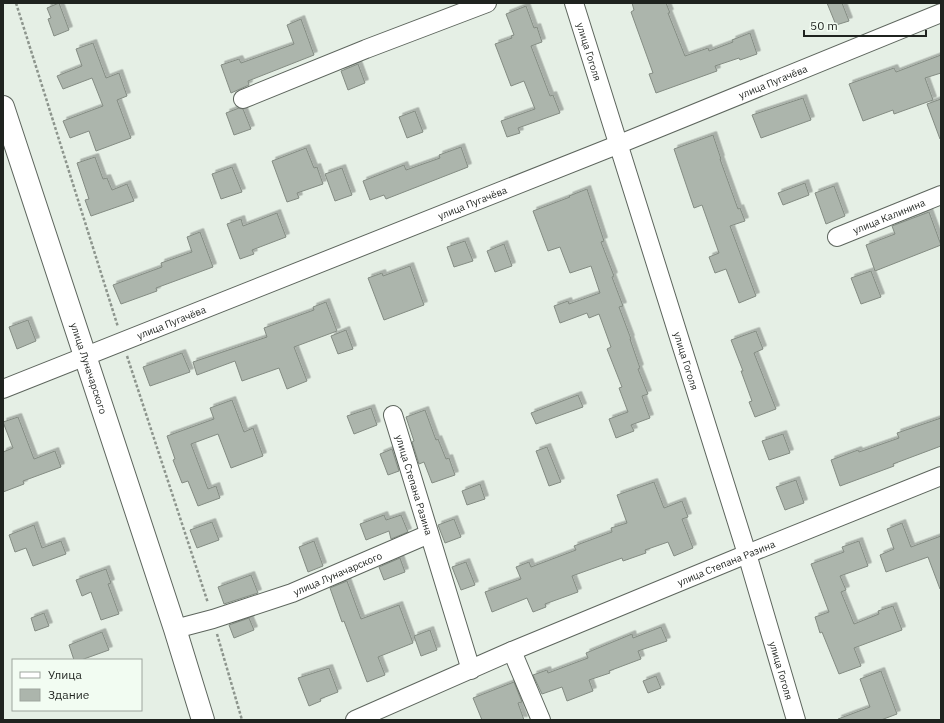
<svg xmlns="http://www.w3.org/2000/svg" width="944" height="723" viewBox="0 0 944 723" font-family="'IBM Plex Sans',sans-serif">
<defs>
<filter id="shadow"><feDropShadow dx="3.5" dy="-3.5" stdDeviation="0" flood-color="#0004"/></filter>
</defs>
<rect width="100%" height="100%" fill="#e5efe5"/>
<path fill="#acb5ac" stroke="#848c83" filter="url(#shadow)" d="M59,3L69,30L54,36L48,19L51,18L47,8Z
M632,3H666L670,13H668L685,56L708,48L709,51L733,42L732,40L750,33L757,54L740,60L739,58L715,66L717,71L656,93L649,74L653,73L631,12L634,10Z
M827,3H842L849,21L836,25Z
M526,6L534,28L537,27L542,42L531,46L550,96L553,95L560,113L518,128L520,133L507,137L501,121L535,109L524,81L511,86L495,44L512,38L511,36L514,35L506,14Z
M301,19L314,55L248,81L249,85L231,93L221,65L239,59L241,63L294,44L287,25Z
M93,43L106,78L119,73L127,96L117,100L131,138L96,151L89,131L70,138L63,121L103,106L92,78L63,89L57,76L82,66L76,49Z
M941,55V73L925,78L933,100L894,114L893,110L863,121L849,84L894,68L896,72Z
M358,64L365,83L348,90L341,71Z
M803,98L811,120L761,138L752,115Z
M941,99V139H940L927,104Z
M239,108L243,109L251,129L234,135L226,113Z
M415,111L423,132L407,138L399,117Z
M713,135L721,159H720L738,209L740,208L745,221L730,226L756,296L739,303L726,269L715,273L709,257L719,253L702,205L694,208L674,149Z
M461,147L468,167L386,199L384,195L370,200L363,181L404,165L406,170L440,158L439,155Z
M306,148L314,168L317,167L323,184L297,193L299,198L287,202L272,161Z
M95,157L103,179L107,178L112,190L127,184L134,201L91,216L85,200L89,199L77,163Z
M232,167L242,192L221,199L212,174Z
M342,168L352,195L335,201L325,174Z
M805,183L809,195L783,205L778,193Z
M834,186L845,216L826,224L815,193Z
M587,189L604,241L601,242L614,276L612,277L623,306L619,307L631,339H630L640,368L638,369L648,394L642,396L650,418L631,425L634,431L616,438L609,419L628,412L619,388L622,387L607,349L611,347L599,314L589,318L587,313L560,323L554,306L568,301L569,304L600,293L591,266L570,273L560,247L548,251L533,211L570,197L569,196Z
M929,212L941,245L875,271L866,245L895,234L892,226Z
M277,213L286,237L252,250L254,254L240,259L227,224L241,219L243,226Z
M200,232L213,267L156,288L157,291L121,304L113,285L162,267L161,263L192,252L187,237Z
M465,241L473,261L454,267L447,247Z
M504,244L512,266L495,272L487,251Z
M410,266L424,305L384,320L368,278L382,273L383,276Z
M871,271L881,297L861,304L851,278Z
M326,302L337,331L294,347L307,381L287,389L279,368L242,381L235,361L197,375L193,362L267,337L264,328L314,310L313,307Z
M28,320L36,341L17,349L9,327Z
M346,330L353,349L338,354L331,336Z
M756,331L763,349L754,353L776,409L755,417L749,402L752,401L741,371H743L731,340Z
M182,353L190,372L150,386L143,367Z
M578,395L583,407L536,424L531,413Z
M232,400L244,432L253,428L263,456L231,468L218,434L191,444L208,489L216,486L220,498L198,506L188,481L182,483L173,460L175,459L167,436L214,419L210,408Z
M371,408L377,425L354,434L347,416Z
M425,410L436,440L438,439L446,459L449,458L455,475L432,483L424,462L419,464L412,442L414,441L406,417Z
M18,417L34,459L55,451L61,467L23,481L24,484L3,492V452L13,448L3,422Z
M941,418V446L893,464L894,466L840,486L831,460L858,450L859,452L899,438L897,433Z
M783,434L790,453L769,460L762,441Z
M547,447L561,482L549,486L536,451Z
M392,449L399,471L388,475L380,454Z
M796,480L804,503L785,510L776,487Z
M654,482L664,508L682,501L688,517L682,519L693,548L674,556L668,542L645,550L646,553L623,561L622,558L572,576L578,592L545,604L546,607L533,612L527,598L492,612L485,592L521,579L516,567L529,562L531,567L576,550L574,546L612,532L611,528L627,523L617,495Z
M480,484L485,499L467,505L462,491Z
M384,515L386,520L401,515L408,532L391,539L389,531L366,540L360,524Z
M454,519L461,537L445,543L438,525Z
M212,522L219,540L197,548L190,530Z
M902,523L911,547L941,536V589H940L928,557L886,572L880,555L894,549L887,529Z
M34,525L42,548L61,541L66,554L33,566L26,548L15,552L9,535Z
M314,541L323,566L308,572L299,547Z
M859,541L868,566L840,576L846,590L841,592L854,624L879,614L878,611L893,606L902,630L854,648L861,666L839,674L822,632L820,633L815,617L829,612L811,564L844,552L842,547Z
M400,558L405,572L384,580L379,567Z
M466,562L475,585L461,590L452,567Z
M106,569L111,583L108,584L119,614L101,620L91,592L82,596L76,580Z
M251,575L258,593L224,604L218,587Z
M347,581L361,619L399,605L413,643L378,657L385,675L367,682L344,621L342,622L330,588Z
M44,613L49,626L35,631L31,618Z
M249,618L254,630L234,638L229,625Z
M661,627L667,641L638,651L641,659L609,671L610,673L589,680L593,691L567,701L562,687L542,694L533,675L547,670L548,673L588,658L586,653L632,634L633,638Z
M430,630L437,650L421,656L414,636Z
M102,632L109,650L81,660H74L69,645Z
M329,668L338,692L320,699L321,701L309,706L298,678Z
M881,671L897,714L881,720H838V719L870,707L860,679Z
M656,676L661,688L648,693L643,681Z
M514,682L522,702L518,703L524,720H482L473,698Z"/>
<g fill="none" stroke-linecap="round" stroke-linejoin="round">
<defs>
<g id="street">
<path id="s1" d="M574,3L747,554L796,720"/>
<path d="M243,99L366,49L487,3"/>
<path id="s2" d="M837,237L941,195"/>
<path id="s3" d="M3,389L617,145L941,13"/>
<path id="s4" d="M393,415L471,670"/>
<path id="s5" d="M175,629L213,619L292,593L429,534"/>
<path d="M512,651L541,720"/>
<path id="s6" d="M355,720L512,651L747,554L941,476"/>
</g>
<g id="secondary">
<path id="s7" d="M3,107L175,629L203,720"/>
</g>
</defs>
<use href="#street" stroke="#5d655d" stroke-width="20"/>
<use href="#secondary" stroke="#5d655d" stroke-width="24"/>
<path stroke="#8d958d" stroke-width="2.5" stroke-dasharray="3 2" stroke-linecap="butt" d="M16,3L118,327
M127,356L208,603
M217,634L242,720"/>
<use href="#street" stroke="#fff" stroke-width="18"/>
<use href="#secondary" stroke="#fff" stroke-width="22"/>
</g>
<g text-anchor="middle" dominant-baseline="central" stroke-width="4" stroke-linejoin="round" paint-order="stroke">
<g font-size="10" fill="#1f231f" stroke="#f2fcf2">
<text stroke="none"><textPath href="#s1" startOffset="51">улица Гоголя</textPath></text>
<text stroke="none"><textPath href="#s3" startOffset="829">улица Пугачёва</textPath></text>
<text stroke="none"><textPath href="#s3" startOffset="505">улица Пугачёва</textPath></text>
<text stroke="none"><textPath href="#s2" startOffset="56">улица Калинина</textPath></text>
<text stroke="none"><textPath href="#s3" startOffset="181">улица Пугачёва</textPath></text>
<text stroke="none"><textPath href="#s1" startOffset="375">улица Гоголя</textPath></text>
<text stroke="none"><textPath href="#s7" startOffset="275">улица Луначарского</textPath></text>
<text stroke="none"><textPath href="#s4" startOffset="73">улица Степана Разина</textPath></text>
<text stroke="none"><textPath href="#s6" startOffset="403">улица Степана Разина</textPath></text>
<text stroke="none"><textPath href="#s5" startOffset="172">улица Луначарского</textPath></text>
<text stroke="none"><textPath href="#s1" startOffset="699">улица Гоголя</textPath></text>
</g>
</g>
<rect width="944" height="723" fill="none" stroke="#1f231f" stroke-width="8"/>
<rect x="12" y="659" width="130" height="52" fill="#f2fcf2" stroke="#9ea59e"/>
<rect x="20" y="672" width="20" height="6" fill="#ffffff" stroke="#9ea59e"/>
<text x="48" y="679" font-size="12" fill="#1f231f">Улица</text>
<rect x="20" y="689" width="20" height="12" fill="#acb5ac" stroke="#9ea59e"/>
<text x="48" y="699" font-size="12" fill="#1f231f">Здание</text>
<path d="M804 30v6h122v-6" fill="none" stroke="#1f231f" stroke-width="2"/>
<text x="810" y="30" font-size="12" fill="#1f231f" stroke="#f2fcf2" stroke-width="3" paint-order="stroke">50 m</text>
</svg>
